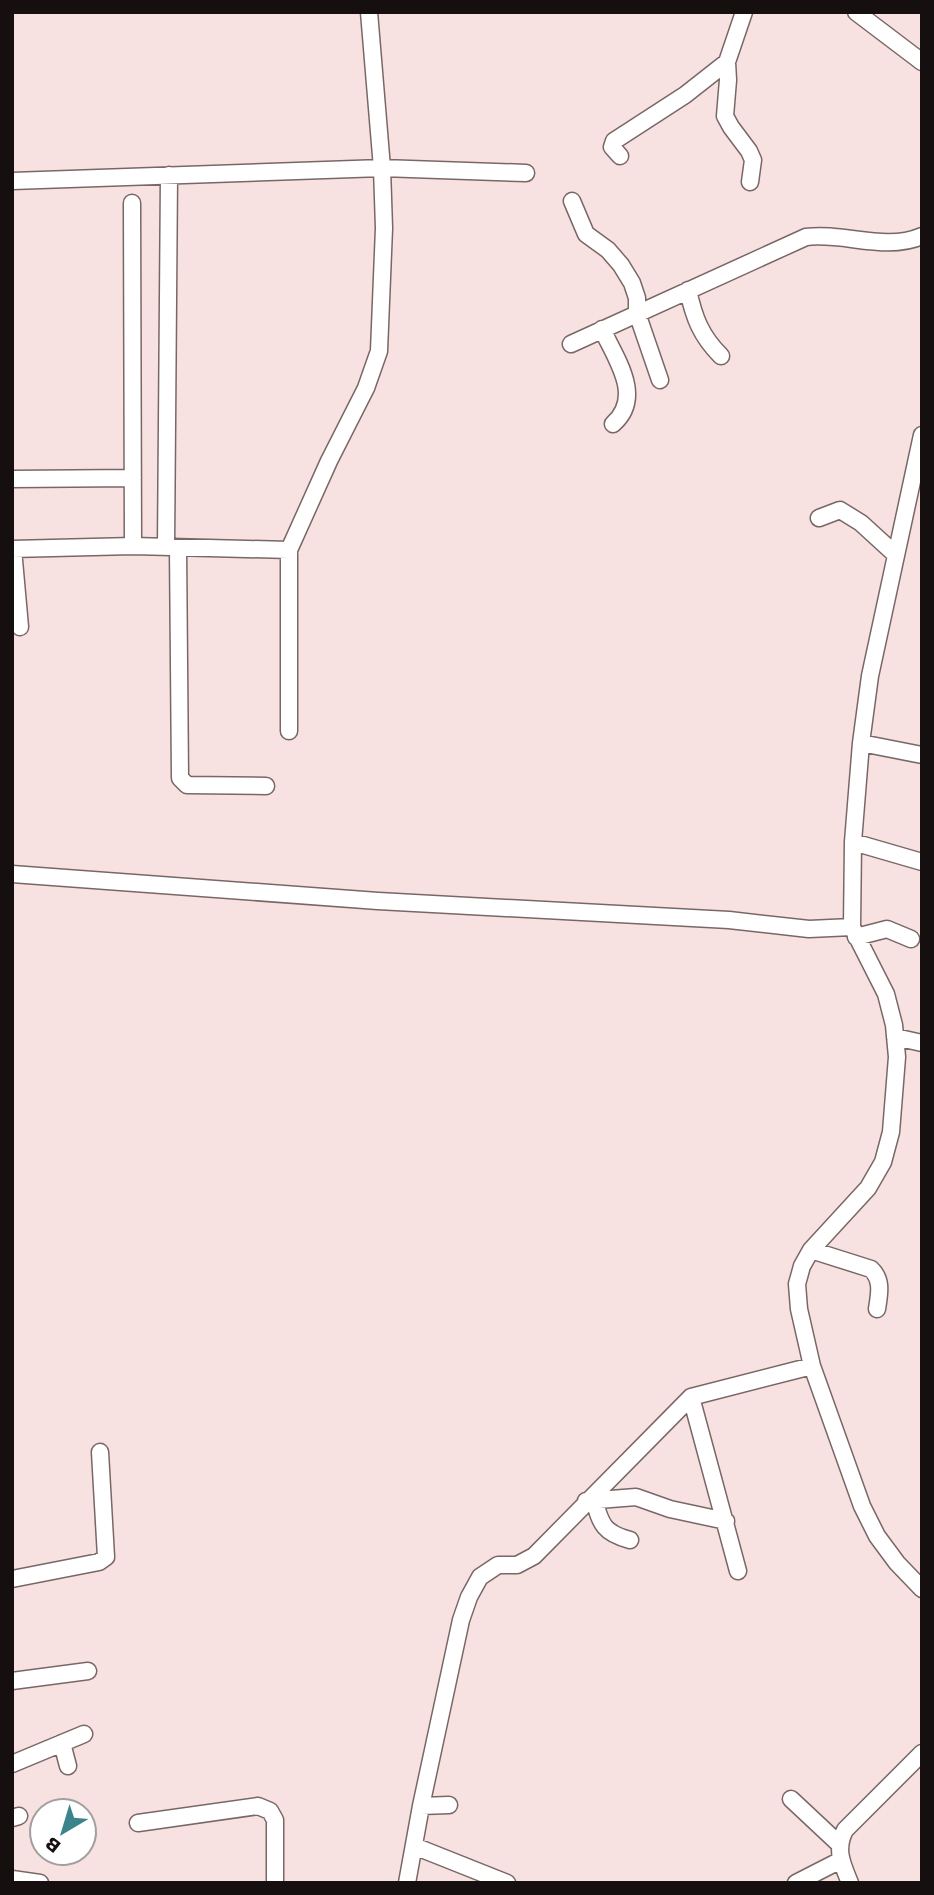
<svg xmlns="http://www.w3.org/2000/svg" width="934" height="1895" viewBox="0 0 934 1895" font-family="'Work Sans',sans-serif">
<rect width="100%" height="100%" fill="#f7e2e1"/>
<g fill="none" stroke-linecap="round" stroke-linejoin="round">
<defs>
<path id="minor" d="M856,12L922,62
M727,62L728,80L725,116L731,127L749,151L753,160L750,182
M620,156L612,147L614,141L685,95L727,62L744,12
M12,181L382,168L526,173
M572,201L586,234L608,250L621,265L632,283L637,298V313L660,380
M132,203L133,546
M688,290C694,318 701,336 721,356
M602,329C616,359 644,397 613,424
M571,344L806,237C844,232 885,252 922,236
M922,435L870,676L861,743L853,842L852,927L886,994L894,1025L897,1057L891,1132L883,1162L868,1188L811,1250L802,1266L797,1284L799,1309L812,1366L862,1506L877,1536L897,1563L922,1589
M12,479L133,478
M819,518L840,510L861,523L896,555
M166,547L169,175
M178,548L180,778L187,785L266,786
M12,549L133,546L289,550
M13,549L20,627
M289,731V550L329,461L366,388L379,351L384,228L382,168L369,12
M861,743L922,755
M853,842L922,862
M12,874L378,901L729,920L809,929L852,927
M856,937L887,929L911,939
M895,1037L922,1043
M811,1250L871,1269C883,1280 879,1295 877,1309
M691,1397L738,1571
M594,1500C601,1525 604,1533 630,1540
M586,1501L636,1497L670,1509L726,1521
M12,1579L99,1562L106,1557L100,1452
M12,1681L88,1671
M62,1743L68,1766
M12,1764L84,1734
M791,1799L838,1843
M421,1806L449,1805
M12,1818L19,1816
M138,1823L258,1806L270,1811L275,1820V1883
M414,1846L507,1883
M12,1879L40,1883
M407,1883L421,1806L461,1620L469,1597L480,1577L498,1565H517L534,1556L691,1397L812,1366
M796,1883L841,1860
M850,1883C842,1863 835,1850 845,1830L922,1753"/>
</defs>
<use href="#minor" stroke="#796766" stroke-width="19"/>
<use href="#minor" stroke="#fff" stroke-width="16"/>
</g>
<rect width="934" height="1895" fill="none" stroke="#160f0f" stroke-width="28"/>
<g transform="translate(63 1832) rotate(218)"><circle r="33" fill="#ffffff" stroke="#a29f9f" stroke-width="2"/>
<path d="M0-5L12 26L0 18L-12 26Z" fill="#3c848b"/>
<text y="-10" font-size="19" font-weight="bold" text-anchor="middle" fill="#160f0f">B</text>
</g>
</svg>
